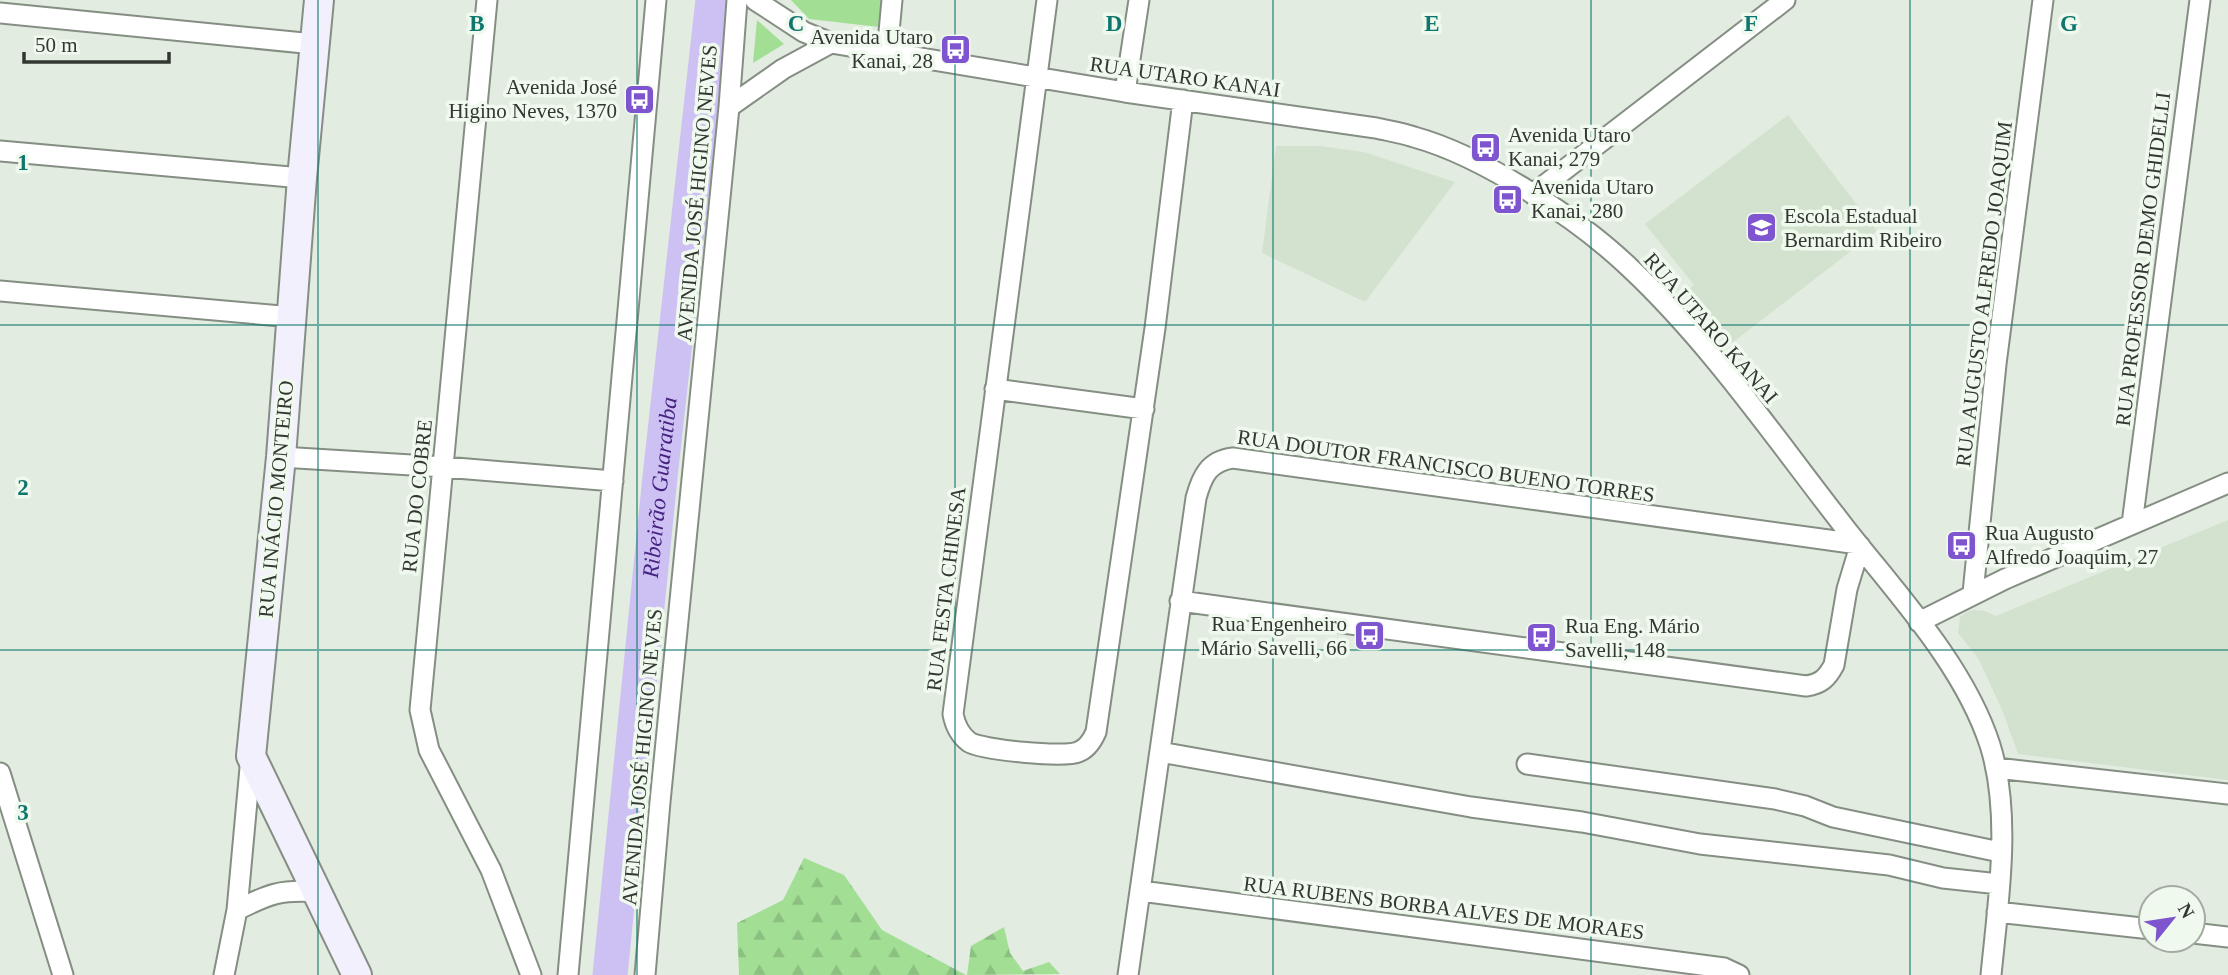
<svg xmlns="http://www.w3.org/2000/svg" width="2228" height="975" viewBox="0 0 2228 975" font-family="Georgia,serif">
<defs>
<pattern id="forest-firs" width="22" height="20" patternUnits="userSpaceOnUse" patternTransform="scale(1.75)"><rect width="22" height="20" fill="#a2df95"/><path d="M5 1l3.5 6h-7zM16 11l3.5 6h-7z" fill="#8cc081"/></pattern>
</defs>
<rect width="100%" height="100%" fill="#e2ece0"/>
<path fill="#d3e2cf" d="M1788,115L1877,231L1728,346L1685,292L1694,285L1645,224Z
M1276,146H1320L1364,152L1455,182L1365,302L1262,253Z
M2228,520V780L2018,754L2003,712L1978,658L1958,633L1960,617L1968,611L1975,610L1985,611L1996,616Z"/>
<path fill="#a2df95" d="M791,0H884L879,27L809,19Z
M757,20L784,44L753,63Z"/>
<path fill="url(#forest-firs)" d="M804,858L844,875L882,930L966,975H739L737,923L783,900Z
M1004,927L1010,953L1023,971L1049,962L1060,974L967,975L971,946Z"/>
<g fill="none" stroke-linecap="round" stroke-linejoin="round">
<path stroke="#cdc1f4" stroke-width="35" id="s1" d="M610,975L660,477L713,0"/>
<defs>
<path id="street" d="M487,0L420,710L429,750L491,870L531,975
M755,0L804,32L831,43L1125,92L1376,128C1389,131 1402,133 1414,137C1483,156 1579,219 1630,268C1712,345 1777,441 1846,529C1897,594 1964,665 1990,745C2012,815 1998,903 1991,975
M1047,0L953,714C955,725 960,735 969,742C981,750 1065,758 1078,752C1087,749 1092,741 1096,732L1155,328L1183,100
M0,13L314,44
M887,53L892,0
M1125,92L1139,0
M729,107L783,69L831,43
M0,151L302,178
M1533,194L1785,0
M0,291L292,317
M995,389L1144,409
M281,457L444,467L613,481
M2132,524L2200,0
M1973,593L1996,364L2043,0
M1180,601L1806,686C1821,684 1827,678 1834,665L1847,589L1860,546
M1919,622L2005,579L2228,483
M1160,752L1471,807L1582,822L1700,844L1889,865L1943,878L1999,884
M1527,764L1775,799L1805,806L1833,817L2000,852
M1996,768L2228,794
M0,773L63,975
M1141,891L1724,968L1739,975
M237,910C269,894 281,889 318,892
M1997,912L2151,929
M2193,933L2228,937
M224,975L237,910L251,757
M568,975L656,0
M645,975L660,802L729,107L737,0
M1128,975L1196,498C1202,476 1209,461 1233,458L1858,544"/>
<path id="secondary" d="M319,0L302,178L281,457L251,756L357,975"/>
</defs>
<use href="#street" stroke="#858e83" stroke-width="23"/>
<use href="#secondary" stroke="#858e83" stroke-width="32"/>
<use href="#street" stroke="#fff" stroke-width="19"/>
<use href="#secondary" stroke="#f3f0fe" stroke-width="28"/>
</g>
<path fill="none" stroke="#0f766e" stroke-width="2" stroke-opacity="0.55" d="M318,0V975M637,0V975M955,0V975M1273,0V975M1591,0V975M1910,0V975M0,325H2228M0,650H2228"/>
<defs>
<symbol id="bus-square" viewBox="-11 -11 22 22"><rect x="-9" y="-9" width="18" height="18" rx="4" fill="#7e55ce" stroke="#eff9ed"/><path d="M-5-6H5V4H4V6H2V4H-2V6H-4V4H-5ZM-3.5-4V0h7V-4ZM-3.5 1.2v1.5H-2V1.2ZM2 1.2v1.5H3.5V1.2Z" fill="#fff"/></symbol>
<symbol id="school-square" viewBox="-11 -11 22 22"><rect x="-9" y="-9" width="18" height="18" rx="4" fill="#7e55ce" stroke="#eff9ed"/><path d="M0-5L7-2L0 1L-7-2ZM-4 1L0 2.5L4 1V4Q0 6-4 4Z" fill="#fff"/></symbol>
</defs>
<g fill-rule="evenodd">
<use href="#bus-square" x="938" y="32" width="35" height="35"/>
<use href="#bus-square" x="622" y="82" width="35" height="35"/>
<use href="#bus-square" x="1468" y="130" width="35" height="35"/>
<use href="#bus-square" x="1490" y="182" width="35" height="35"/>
<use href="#school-square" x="1744" y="210" width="35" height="35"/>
<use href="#bus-square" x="1944" y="528" width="35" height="35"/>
<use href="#bus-square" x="1352" y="618" width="35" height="35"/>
<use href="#bus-square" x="1524" y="620" width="35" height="35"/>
</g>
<g text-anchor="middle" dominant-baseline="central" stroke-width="7" stroke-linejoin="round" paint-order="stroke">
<g font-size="21" fill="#333732" stroke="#eff9ed" text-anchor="start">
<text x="933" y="37" text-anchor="end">Avenida Utaro<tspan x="933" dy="24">Kanai, 28</tspan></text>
<text x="617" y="87" text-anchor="end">Avenida José<tspan x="617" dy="24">Higino Neves, 1370</tspan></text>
<text x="1508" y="135">Avenida Utaro<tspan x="1508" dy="24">Kanai, 279</tspan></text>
<text x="1531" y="187">Avenida Utaro<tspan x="1531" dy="24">Kanai, 280</tspan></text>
<text x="1784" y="216">Escola Estadual<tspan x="1784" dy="24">Bernardim Ribeiro</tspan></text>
<text x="1985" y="533">Rua Augusto<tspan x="1985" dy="24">Alfredo Joaquim, 27</tspan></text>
<text x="1347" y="624" text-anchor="end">Rua Engenheiro<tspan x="1347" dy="24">Mário Savelli, 66</tspan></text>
<text x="1565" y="626">Rua Eng. Mário<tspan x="1565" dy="24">Savelli, 148</tspan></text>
</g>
<g font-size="21" fill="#333732" stroke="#eff9ed">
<text transform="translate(1185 77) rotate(8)">RUA UTARO KANAI</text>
<text transform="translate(697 193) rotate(-85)">AVENIDA JOSÉ HIGINO NEVES</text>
<text transform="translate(2143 259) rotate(-83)">RUA PROFESSOR DEMO GHIDELLI</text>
<text transform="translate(1984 294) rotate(-83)">RUA AUGUSTO ALFREDO JOAQUIM</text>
<text transform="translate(1711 328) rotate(49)">RUA UTARO KANAI</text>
<text transform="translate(1446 466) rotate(8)">RUA DOUTOR FRANCISCO BUENO TORRES</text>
<text transform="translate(417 496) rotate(-84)">RUA DO COBRE</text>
<text transform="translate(276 499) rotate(-85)">RUA INÁCIO MONTEIRO</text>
<text transform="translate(946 589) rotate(-83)">RUA FESTA CHINESA</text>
<text transform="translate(642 757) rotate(-85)">AVENIDA JOSÉ HIGINO NEVES</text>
<text transform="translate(1444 908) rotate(7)">RUA RUBENS BORBA ALVES DE MORAES</text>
</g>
<g font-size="23" font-style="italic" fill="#472381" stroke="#eff9ed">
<text stroke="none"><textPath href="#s1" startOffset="490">Ribeirão Guaratiba</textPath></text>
</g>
</g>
<g font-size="23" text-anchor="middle" font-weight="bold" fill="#0f766e" stroke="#eff9ed" stroke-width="7" stroke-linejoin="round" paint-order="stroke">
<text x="477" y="31">B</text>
<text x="796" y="31">C</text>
<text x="1114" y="31">D</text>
<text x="1432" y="31">E</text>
<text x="1751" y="31">F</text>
<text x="2069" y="31">G</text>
<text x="23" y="170">1</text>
<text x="23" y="495">2</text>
<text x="23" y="820">3</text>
</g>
<g transform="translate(2172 919) rotate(60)"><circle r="33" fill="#eff9ed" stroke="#a4aba2" stroke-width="2"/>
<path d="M0-5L12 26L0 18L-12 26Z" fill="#7e55ce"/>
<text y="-10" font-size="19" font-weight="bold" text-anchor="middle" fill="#333732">N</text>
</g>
<path d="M24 52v10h145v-10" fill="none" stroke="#333732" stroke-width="3.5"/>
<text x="35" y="52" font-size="21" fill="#333732" stroke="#eff9ed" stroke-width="5" paint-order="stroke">50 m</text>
</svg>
